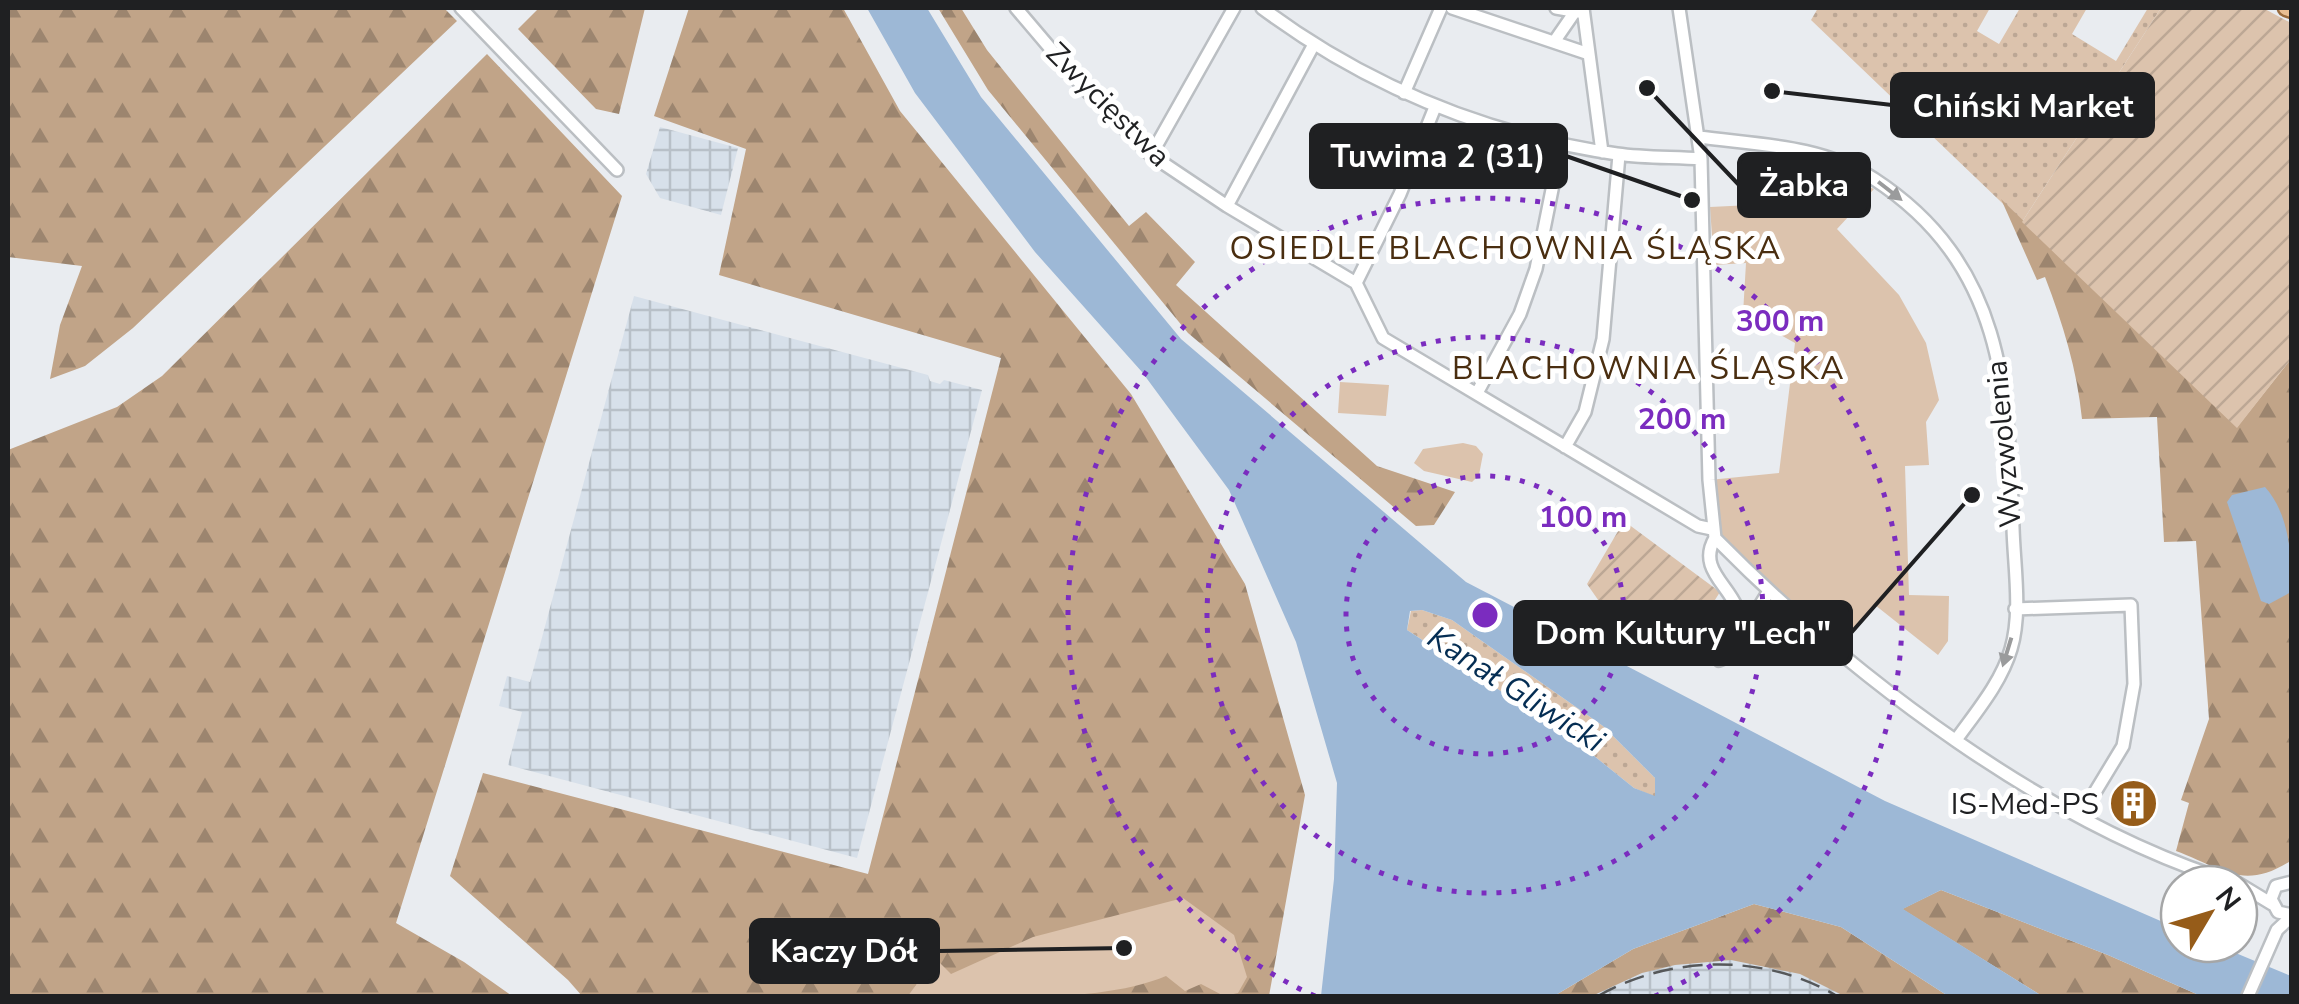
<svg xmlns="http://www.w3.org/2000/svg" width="2299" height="1004" viewBox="0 0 2299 1004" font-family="'Nunito Sans',sans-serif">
<defs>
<pattern id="industrial-grid" width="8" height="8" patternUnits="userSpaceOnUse" patternTransform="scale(2.5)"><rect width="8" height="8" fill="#d7e0ea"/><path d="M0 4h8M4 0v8" fill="none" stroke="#b8c0c8"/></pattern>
<pattern id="grass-dots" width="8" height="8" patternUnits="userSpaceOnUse" patternTransform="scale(2.5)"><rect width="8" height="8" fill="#dcc3ad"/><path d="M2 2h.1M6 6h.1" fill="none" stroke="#bca795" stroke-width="1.8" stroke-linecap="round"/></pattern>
<pattern id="forest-firs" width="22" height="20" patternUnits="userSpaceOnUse" patternTransform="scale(2.5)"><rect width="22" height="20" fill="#c1a488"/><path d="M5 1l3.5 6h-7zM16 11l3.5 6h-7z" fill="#9c856f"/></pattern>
<pattern id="garden-furrows" width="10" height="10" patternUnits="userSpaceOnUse" patternTransform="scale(2.5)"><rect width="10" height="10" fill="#dcc3ad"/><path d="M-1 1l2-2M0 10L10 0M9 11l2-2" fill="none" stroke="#bca795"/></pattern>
</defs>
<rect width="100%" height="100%" fill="#e9ecf0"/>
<path fill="url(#industrial-grid)" d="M660,127L738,148L721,215L660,198L646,174Z
M634,296L928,375L930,381L940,384L944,380L982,390L857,858L508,765L522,712L499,706L507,676L530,682Z
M1786,956L1860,996H1585L1619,978L1703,958Z"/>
<path fill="url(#grass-dots)" d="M1818,8H1990L1977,31L1999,44L2020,8H2087L2072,34L2116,61L2148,8H2161L2022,222L1811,20Z
M1422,610L1452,620L1603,726L1655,778V797L1634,788L1568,735L1407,630L1411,611Z"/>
<path fill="url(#forest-firs)" d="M8,8H444L457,21L133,328L85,366L50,379L60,325L82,266L8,257Z
M539,8H645L619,114L596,109L518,29Z
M689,8H843L900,111L1131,394L1245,584L1305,795L1269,996H582L568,980L450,876L483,773L868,874L1001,358L719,275L746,149L654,116Z
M938,8H961L987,50L1129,226L1146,212L1195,262L1176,285L1377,466L1455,492L1434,525L1416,526L1188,333L988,90Z
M487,54L622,196L396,923L464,962L512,996H8V450L117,407L162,376Z
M2001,199L2237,427L2291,359L2292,860C2243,892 2222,868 2176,851L2189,803L2181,800L2209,719L2196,541L2164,542L2157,417L2082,419C2077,369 2063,324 2045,277L2037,280Z
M1941,890L2108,955L2201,996H2042L1902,909Z
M1754,904L1841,927L1948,996H1844L1800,974L1731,960L1675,965L1642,973L1592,996H1554L1633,949Z"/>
<path fill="#dcc3ad" d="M1766,158L1813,164L1874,189L1837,229L1899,295L1926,343L1939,400L1926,422L1929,465L1905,466L1909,595L1949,596L1948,641L1938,655L1875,605L1838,648L1715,538L1709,480L1779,473L1795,343L1743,314L1746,263L1714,265L1710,207L1751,205L1749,175L1766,174Z
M1340,382L1389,385L1386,416L1338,413Z
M1463,443L1476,446L1483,454L1479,475L1472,482L1424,471L1414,463L1423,449Z
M1183,898L1234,935L1247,977L1238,993L1224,996L1201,984L1185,991L1166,976C1100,1004 984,997 908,996L935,958L951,974L1033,937Z"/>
<path fill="url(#garden-furrows)" d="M2161,8H2263L2291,23V359L2237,428L2022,222Z
M1624,521L1720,592L1682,652L1603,607L1587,584Z"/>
<path fill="#9db8d6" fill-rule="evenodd" d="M867,8H927L981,97L1181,339L1466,582L1885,801L2179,929V944H2214L2291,976V996H2201L2108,955L1941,890L1903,909L2042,996H1948L1841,927L1754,904L1633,949L1554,996H1321L1334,879L1337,783L1296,642L1229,490L1142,372L1035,252L915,93ZM1422,610L1452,620L1603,726L1655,778V796L1634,788L1568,735L1407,630L1410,611Z
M2265,487C2290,515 2292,557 2291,592L2269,604L2261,601L2227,502L2232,495Z"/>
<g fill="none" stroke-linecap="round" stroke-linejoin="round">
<defs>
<path id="minor" d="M461,8L617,170
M1016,8L1084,88L1151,155L1227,206L1356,283L1383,338L1698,526L1712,529
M1262,8C1367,86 1487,135 1617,154C1645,158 1673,157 1701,159
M1452,8L1589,54
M1556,8L1579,12
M1583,8L1602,152
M1679,8L1701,159L1709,480L1715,538C1852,677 2051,828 2239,884
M1554,42L1574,13
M1404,93L1441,8
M1699,137C1759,145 1821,145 1874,179C2004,264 2008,388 2013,528C2014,566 2022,612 2011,649C2001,683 1976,712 1956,740
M1151,155L1234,8
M1227,206L1313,46
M1356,283L1400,194L1435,107
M1477,393L1520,314L1536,269L1561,145
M1565,447L1585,412L1603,339L1619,155
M1715,538C1698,567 1726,583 1736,606L1710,647L1719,660L1729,656L1769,591
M2015,609L2131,605L2134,684L2123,746L2080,817
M2292,882L2276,886L2271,899L2278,912L2292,915
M2239,884L2272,904
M2248,996L2277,930L2292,916"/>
<path id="major" d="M2286,8L2292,10"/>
</defs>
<use href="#minor" stroke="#bbbfc3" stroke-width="16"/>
<use href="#major" stroke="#996b3d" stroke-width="19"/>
<use href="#minor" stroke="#fff" stroke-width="11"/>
<use href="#major" stroke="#e9bf93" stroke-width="14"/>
<path stroke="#56585a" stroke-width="2.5" stroke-dasharray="20 10" stroke-linecap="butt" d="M1598,996C1670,955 1765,953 1837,996"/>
</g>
<defs><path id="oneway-solid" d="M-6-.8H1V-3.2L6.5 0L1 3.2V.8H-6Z" transform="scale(2.5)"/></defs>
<g fill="#9a9b9c">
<use href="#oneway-solid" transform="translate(1890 191) rotate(38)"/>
<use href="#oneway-solid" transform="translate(2007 652) rotate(107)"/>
</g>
<g fill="none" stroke="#7b2cbf" stroke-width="5" stroke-dasharray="5 10">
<circle cx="1485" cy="615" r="139"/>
<circle cx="1485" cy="615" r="278"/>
<path d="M1315 996A417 417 0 1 1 1655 996"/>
</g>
<defs>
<symbol id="building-disc" viewBox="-11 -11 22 22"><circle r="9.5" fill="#965c19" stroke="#fff"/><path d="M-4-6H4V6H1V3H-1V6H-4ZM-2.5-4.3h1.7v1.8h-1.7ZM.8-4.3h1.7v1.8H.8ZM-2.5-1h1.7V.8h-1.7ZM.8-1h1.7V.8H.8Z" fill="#fff"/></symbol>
</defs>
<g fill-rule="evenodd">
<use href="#building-disc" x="2106" y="776" width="55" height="55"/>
</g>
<g text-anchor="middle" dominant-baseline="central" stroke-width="10" stroke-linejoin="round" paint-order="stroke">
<g font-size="30" fill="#1f2022" stroke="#fff">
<text transform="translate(1108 105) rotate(45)">Zwycięstwa</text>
<text transform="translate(2004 444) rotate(-95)">Wyzwolenia</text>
</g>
<g font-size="30" fill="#1f2022" stroke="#fff" text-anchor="end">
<text x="2099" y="804">IS-Med-PS</text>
</g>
<g font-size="32" letter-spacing="2.5" fill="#4a2e10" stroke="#fff">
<text x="1506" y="248">OSIEDLE BLACHOWNIA ŚLĄSKA</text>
<text x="1649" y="368">BLACHOWNIA ŚLĄSKA</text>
</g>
<g font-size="32" font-style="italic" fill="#042d53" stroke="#fff">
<text transform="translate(1516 689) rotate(33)">Kanał Gliwicki</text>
</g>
</g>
<circle cx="1485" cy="615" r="15" fill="#7b2cbf" stroke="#fff" stroke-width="5"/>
<g font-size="30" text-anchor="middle" font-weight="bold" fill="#7b2cbf" stroke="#fff" stroke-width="10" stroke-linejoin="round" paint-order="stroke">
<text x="1780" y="331">300 m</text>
<text x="1682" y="429">200 m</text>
<text x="1583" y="527">100 m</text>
</g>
<path fill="none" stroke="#1f2022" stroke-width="4" d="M1772 91L1892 105M1692 200L1566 156M1647 88L1739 185M1972 495L1851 633M1124 948L938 951"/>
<g fill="#1f2022" stroke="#fff" stroke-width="4">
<circle cx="1772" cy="91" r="10"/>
<circle cx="1692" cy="200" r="10"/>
<circle cx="1647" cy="88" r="10"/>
<circle cx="1972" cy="495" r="10"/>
<circle cx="1124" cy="948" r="10"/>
</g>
<g fill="#1f2022" stroke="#1f2022" stroke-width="4">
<rect x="1892" y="74" width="261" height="62" rx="10"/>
<rect x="1311" y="125" width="255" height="62" rx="10"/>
<rect x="1739" y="154" width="130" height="62" rx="10"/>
<rect x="1515" y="602" width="336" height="62" rx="10"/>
<rect x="751" y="920" width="187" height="62" rx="10"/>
</g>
<g font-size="32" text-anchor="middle" font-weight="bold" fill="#fff">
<text x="2023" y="117">Chiński Market</text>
<text x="1438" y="167">Tuwima 2 (31)</text>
<text x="1804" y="196">Żabka</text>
<text x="1683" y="644">Dom Kultury "Lech"</text>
<text x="844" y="962">Kaczy Dół</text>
</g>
<rect width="2299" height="1004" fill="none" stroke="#1f2022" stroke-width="20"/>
<g transform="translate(2209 914) rotate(52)"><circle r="48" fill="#ffffff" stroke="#a5a6a7" stroke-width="2.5"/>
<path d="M0-8L18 38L0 25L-18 38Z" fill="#965c19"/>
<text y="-15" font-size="28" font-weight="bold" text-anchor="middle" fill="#1f2022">N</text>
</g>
</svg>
